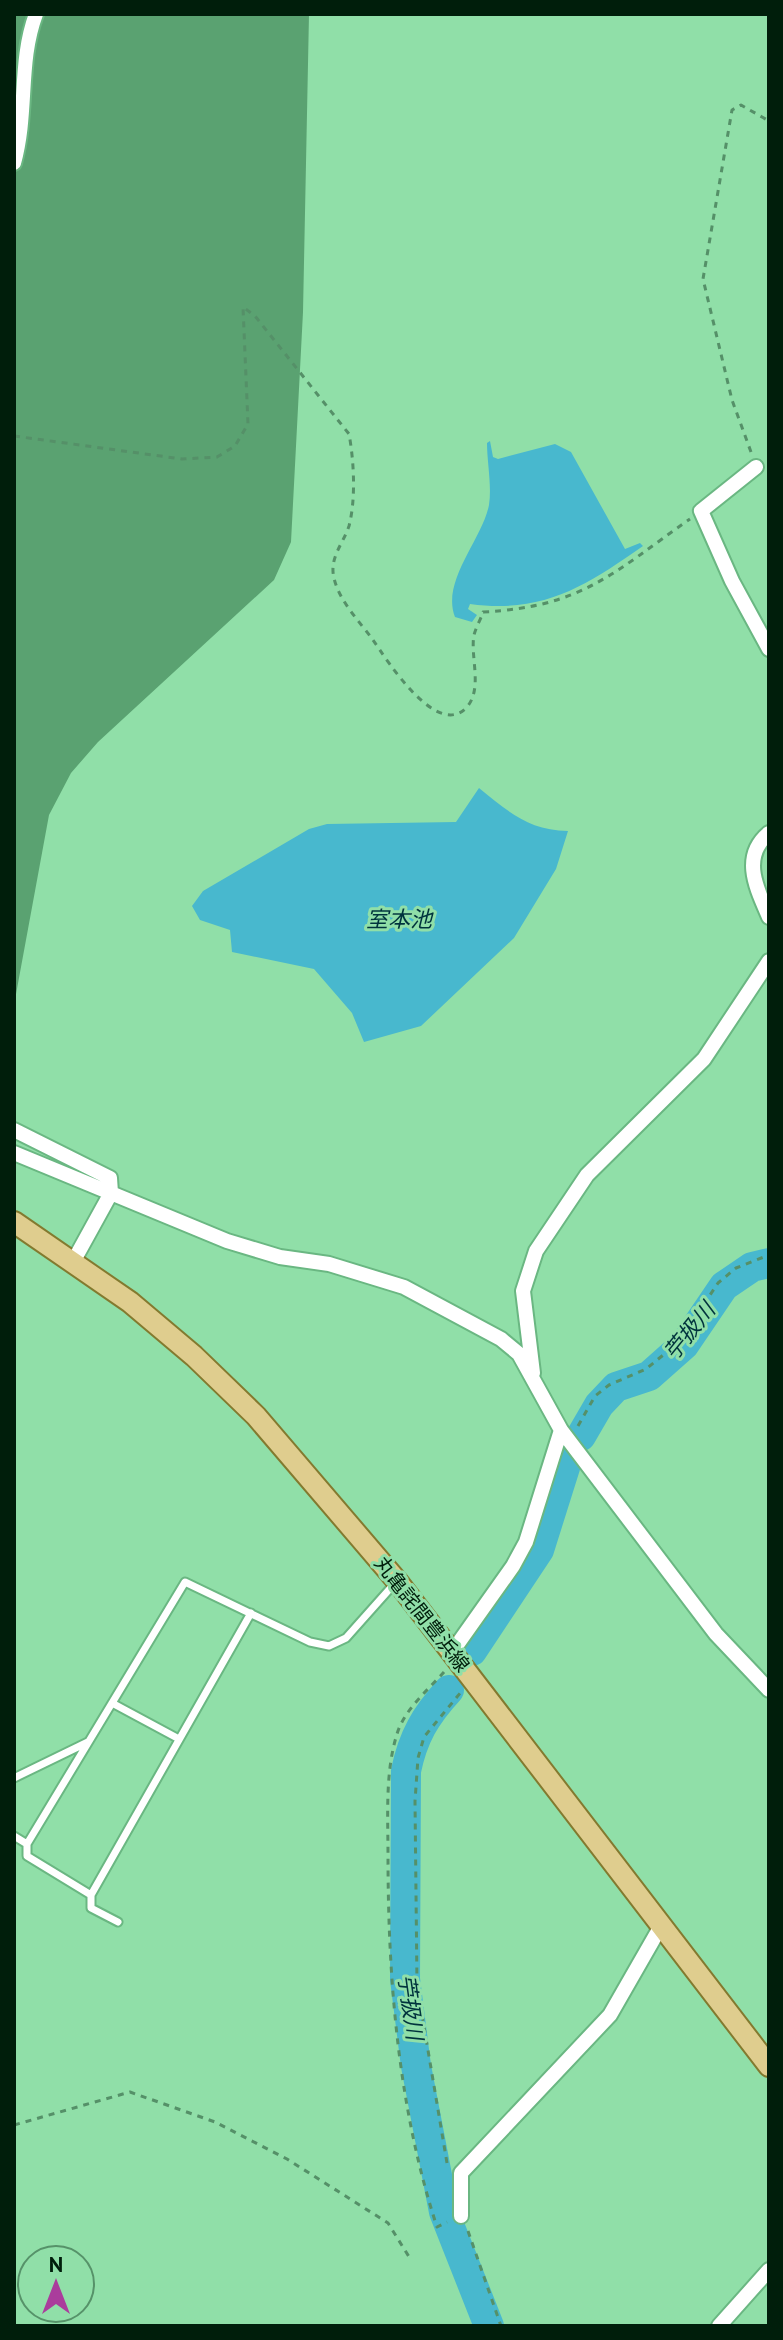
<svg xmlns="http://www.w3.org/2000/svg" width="783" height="2340" viewBox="0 0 783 2340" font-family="'PT Sans','Noto Sans JP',sans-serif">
<rect width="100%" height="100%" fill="#90dfa8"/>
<path fill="#5aa271" d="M14,14H309L303,312L291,542L274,580L98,742L71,773L49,815L14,1005Z"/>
<path fill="#48b8ce" d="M490,441L493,457L498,459L555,444L571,452L625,549L640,543L643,546C586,586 543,614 470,604L468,609L477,615L472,622L455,617C441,581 482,540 489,505C492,486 487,462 487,443Z
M479,788C509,812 528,830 568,831L556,869L514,938L421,1026L364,1042L352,1013L314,969L232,952L230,930L200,920L192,906L203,891L309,829L327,824L456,822Z"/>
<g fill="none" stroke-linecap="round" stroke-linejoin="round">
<path stroke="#48b8ce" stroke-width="30" d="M581,1436L599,1405L616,1387L649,1376L684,1345L724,1286L752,1267L769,1263
M472,1651L539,1550L567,1461
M449,1690C425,1716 413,1737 406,1771L405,1979L416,2066L444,2212L489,2326"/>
<defs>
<path id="service" d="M112,1703L179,1739
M14,1778L88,1742
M14,1836L27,1844
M91,1895L251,1613
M118,1922L91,1908V1895L27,1856V1844L185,1582L310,1642L329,1646L346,1638L395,1583"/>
<path id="minor" d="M14,163C28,113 18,62 36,14
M756,467L701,511L732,581L769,649
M769,833C740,857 757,889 769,917
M14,1130L110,1178L111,1193L73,1262
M14,1153L227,1241L280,1257L329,1264L404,1287L501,1339L519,1354L561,1430L716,1634L769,1690
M533,1373L523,1291L536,1251L587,1175L704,1059L769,961
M452,1652L513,1566L526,1542L561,1430
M461,2216V2173L610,2015L661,1926
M719,2326L769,2270"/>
<path id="primary" d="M14,1222L130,1302L194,1356L256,1416L397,1581L769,2066"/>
</defs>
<use href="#service" stroke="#6ab782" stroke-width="11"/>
<use href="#minor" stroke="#6ab782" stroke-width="18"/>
<use href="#primary" stroke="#837a2f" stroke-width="24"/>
<path stroke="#559068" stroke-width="3" stroke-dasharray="6 6" stroke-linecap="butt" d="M14,436L182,459L217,457L235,446L248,424L243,307L255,316L349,434C354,461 356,499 349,526C343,544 329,558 334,578C339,601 360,622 373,640C387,660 437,740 467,707C483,688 470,657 474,635C476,627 481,619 483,612C582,607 613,573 690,519
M751,452L732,400L703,279L732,110L741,105L769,121
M578,1426L595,1396L609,1385L646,1369L678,1343L718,1283L736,1268L769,1255
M444,1672C428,1690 404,1710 397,1734C385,1772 388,1816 388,1855C388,1979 398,2108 437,2227L447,2222
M14,2125L130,2092L215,2122L287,2159L388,2223L411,2260
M447,2163L417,1985L415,1801L418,1758L424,1737L461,1692
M468,2231L501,2326"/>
<use href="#service" stroke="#fff" stroke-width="7"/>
<use href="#minor" stroke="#fff" stroke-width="14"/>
<use href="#primary" stroke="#dfcd8e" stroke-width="20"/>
</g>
<g text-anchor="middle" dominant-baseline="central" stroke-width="6" stroke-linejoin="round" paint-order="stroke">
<g font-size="20" fill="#001e0b" stroke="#90dfa8">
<text transform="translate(422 1614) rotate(52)">丸亀詫間豊浜線</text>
</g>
<g font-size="22" font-style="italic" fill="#00333d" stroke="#90dfa8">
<text x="399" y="919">室本池</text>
<text transform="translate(689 1331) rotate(-51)">苧扱川</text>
<text transform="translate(411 2007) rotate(82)">苧扱川</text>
</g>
</g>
<rect width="783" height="2340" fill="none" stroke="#001e0b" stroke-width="32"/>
<g transform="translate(56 2284)"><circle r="38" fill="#90dfa8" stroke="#569269" stroke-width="2"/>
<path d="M0-6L14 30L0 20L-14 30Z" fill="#aa3d9c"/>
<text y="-12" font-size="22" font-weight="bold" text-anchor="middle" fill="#001e0b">N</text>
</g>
</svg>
